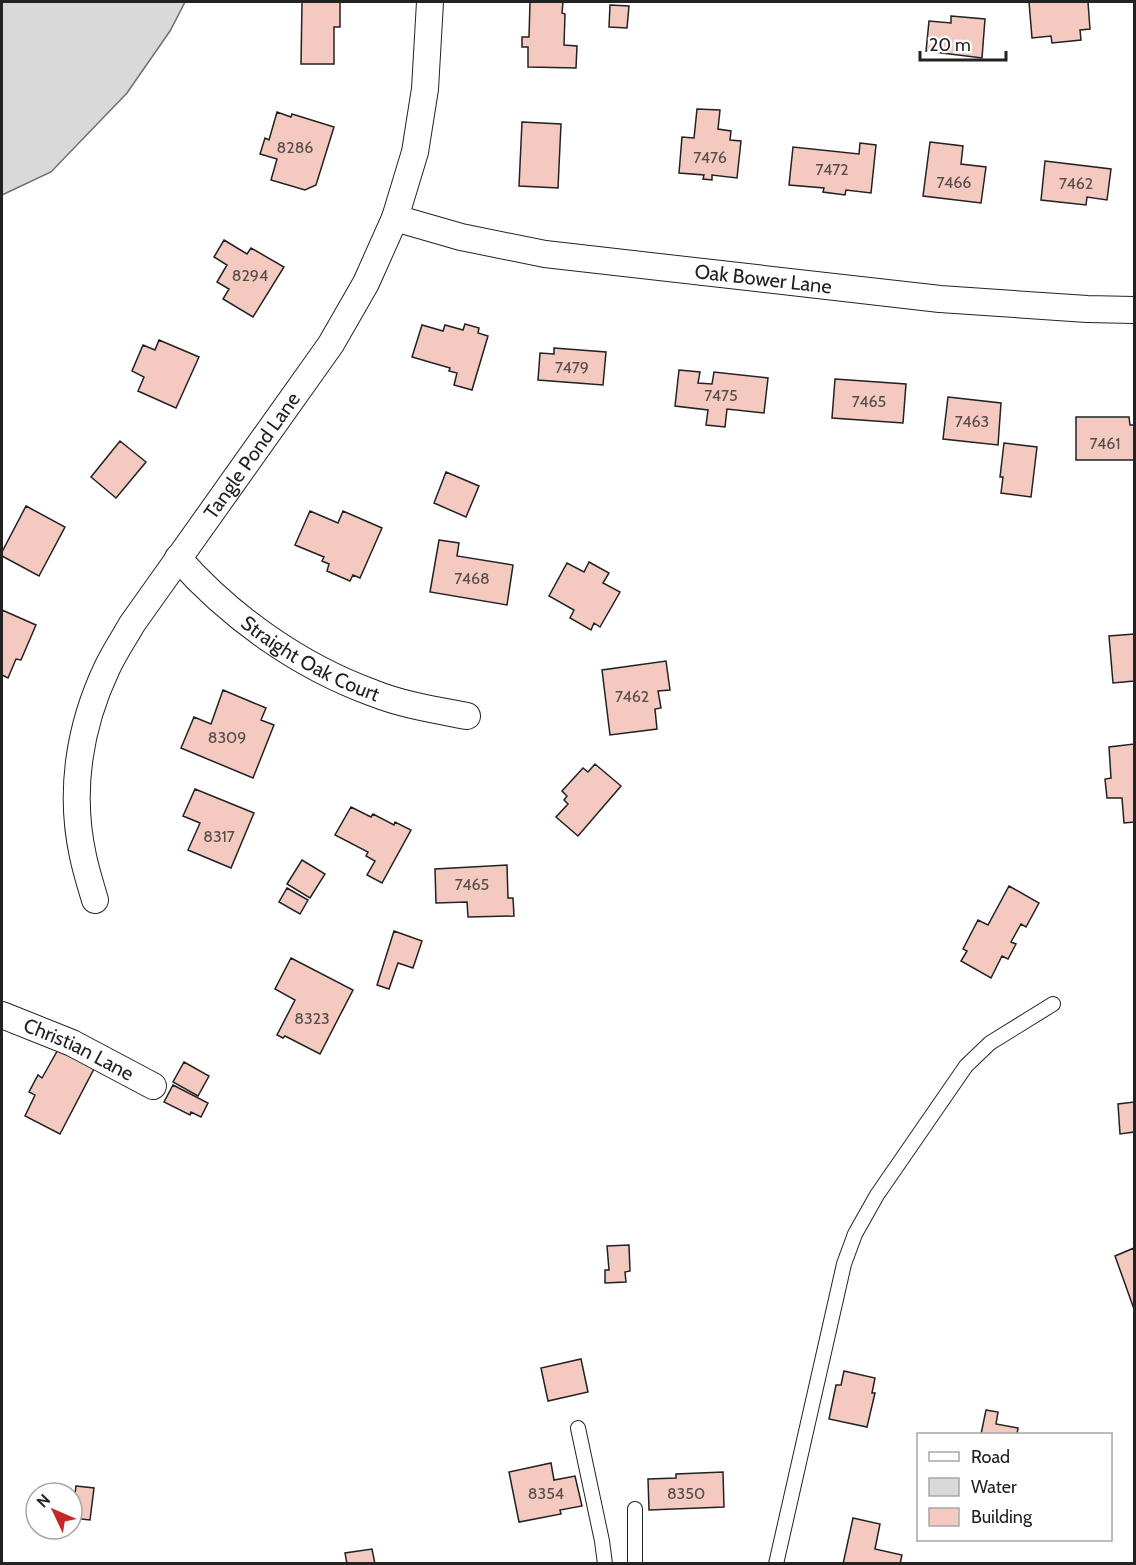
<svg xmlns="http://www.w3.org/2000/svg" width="1136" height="1565" viewBox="0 0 1136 1565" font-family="Cabin,sans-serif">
<rect width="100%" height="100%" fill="#fff"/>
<path fill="#d9d9d9" stroke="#6f6f6f" stroke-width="1.5" d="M2,2H185L170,31L127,93L51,172L2,195Z"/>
<path fill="#f3c9c0" stroke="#222" stroke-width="1.5" d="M302,2H340V27H334V64H301Z
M530,2H563L562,13L565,14L564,45L577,46L576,68L528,67V47H522V37H529Z
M1029,2H1088L1090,29L1080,30L1081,40L1052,43L1051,36L1032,38Z
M610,5L629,6L627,28L609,27Z
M951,16L985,19L982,58L926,51L929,21L951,23Z
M697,109L720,110L718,129L731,131L730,140L741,141L737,178L712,175V180L703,179L704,175L679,173L682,137L694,138Z
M277,112L291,117L292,114L334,127L316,185L305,190L271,180L277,159L260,154L265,138L269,140Z
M522,122L561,124L558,188L519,186Z
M930,142L963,146L961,164L986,167L981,203L923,196Z
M860,143L876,145L871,193L846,190L845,195L823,192L824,188L789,185L793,147L859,154Z
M1045,161L1111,169L1107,200L1087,197L1086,205L1041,200Z
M224,240L247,254L251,248L284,267L253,317L223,299L229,289L217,282L227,265L214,257Z
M465,324L479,328L478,333L488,336L472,390L454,385L457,373L449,371L450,368L412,357L422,325L443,331L445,325L463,330Z
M159,340L199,357L176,408L138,391L144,377L132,371L143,345L155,350Z
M554,348L606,352L603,385L538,380L540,353L554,354Z
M679,370L700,372L698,383L712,384L714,372L768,378L764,413L727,409L725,427L706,425L708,410L675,406Z
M835,379L906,384L903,423L832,418Z
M948,397L1001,403L998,445L943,439Z
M1076,417H1129L1130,425H1134V460H1076Z
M120,441L146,462L116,498L91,477Z
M1004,443L1037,447L1031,497L1001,493L1003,477H1000Z
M446,472L479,486L466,517L434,503Z
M26,506L65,527L39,576L2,556V552Z
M310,511L338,523L343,511L382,528L360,578L353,575L350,581L327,571L329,564L322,561L324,557L295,545Z
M439,540L459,543L457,556L513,565L507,605L430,592Z
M589,562L609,573L603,583L620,592L600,627L594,623L591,630L570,618L574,610L549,596L567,563L584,572Z
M2,610L36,625L21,660L16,659L8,678L2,675Z
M1134,634V681L1113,683L1109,636Z
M666,661L670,690L658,691L661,708L655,709L657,729L610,735L602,670Z
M223,690L266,708L261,720L274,725L253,778L181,748L194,717L211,724Z
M1134,744V822L1124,823L1122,798H1107L1105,779L1111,778L1109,747Z
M595,764L621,786L578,836L556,817L568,804L564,800L567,796L562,791L583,768L588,772Z
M195,789L254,813L231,868L188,850L200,823L183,816Z
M351,807L371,817L373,814L394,825L395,822L411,830L382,883L367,875L375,861L366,856L368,852L335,835Z
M302,860L325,874L310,898L287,884Z
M507,865L508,898H513L514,916L468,917L467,902L436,903L435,869Z
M1009,886L1039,903L1026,927L1021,924L1011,942L1016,944L1008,959L1002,956L991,978L961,961L967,951L963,949L978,920L988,925Z
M287,888L308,900L300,914L279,902Z
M394,931L422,941L413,968L398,963L389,989L377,985Z
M291,958L353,990L320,1054L285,1036L283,1038L277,1035L295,1000L275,989Z
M60,1046L96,1065L60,1134L25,1116L35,1095L29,1092L38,1075L42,1078Z
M184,1062L209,1076L198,1096L173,1082Z
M173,1085L208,1103L201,1117L191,1112L190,1115L164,1102Z
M1134,1102V1132L1120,1134L1118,1104Z
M629,1245L630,1271L625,1272L626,1282L605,1283V1270H609L607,1246Z
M1134,1248V1309L1115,1256Z
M581,1359L588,1392L548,1401L541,1368Z
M844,1371L875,1378L872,1393H875L867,1427L829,1419L836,1385H841Z
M986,1410L998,1412L996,1424L1018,1428L1017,1434H981Z
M551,1463L554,1480L575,1476L582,1506L560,1510L561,1514L519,1522L509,1472Z
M723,1472L724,1507L649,1510L648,1479L676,1478V1474Z
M76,1486L94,1488L90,1520L72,1518Z
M853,1518L880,1524L875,1549L902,1555L900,1564H843Z
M372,1549L375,1564H347L345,1553Z"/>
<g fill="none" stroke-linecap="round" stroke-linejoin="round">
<defs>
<path id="service" d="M578,1428L602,1541L605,1564
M635,1564V1509
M776,1564L844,1264L855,1234L877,1195L966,1066L990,1043L1053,1004"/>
<g id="minor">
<path id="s1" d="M395,218L461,237L545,254L940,299L1087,309L1134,310"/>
<path id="s2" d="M178,558C230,617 299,666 373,693C403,705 435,710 467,716"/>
<path id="s3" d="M95,900C91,886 86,871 83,856C69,792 79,727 107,668C114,653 124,638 132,624L331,344L366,283L395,218L415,152L425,89L430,2"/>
<path id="s4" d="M2,1015L72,1043L153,1086"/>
</g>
</defs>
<use href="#service" stroke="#222" stroke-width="16"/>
<use href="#minor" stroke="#222" stroke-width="28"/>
<use href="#service" stroke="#fff" stroke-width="14"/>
<use href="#minor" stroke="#fff" stroke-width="26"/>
</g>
<g text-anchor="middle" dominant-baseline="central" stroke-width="4.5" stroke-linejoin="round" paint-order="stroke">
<g font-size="16" fill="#564c4a">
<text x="295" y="147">8286</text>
<text x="710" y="157">7476</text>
<text x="832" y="169">7472</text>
<text x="954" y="182">7466</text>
<text x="1076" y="183">7462</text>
<text x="250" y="275">8294</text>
<text x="572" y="367">7479</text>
<text x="721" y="395">7475</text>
<text x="869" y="401">7465</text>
<text x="972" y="421">7463</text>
<text x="1105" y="443">7461</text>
<text x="472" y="578">7468</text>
<text x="632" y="696">7462</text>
<text x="227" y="737">8309</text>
<text x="219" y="836">8317</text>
<text x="472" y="884">7465</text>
<text x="312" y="1018">8323</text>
<text x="546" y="1493">8354</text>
<text x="686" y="1493">8350</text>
</g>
<g font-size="20" fill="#222" stroke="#fff">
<text stroke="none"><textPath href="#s1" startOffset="374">Oak Bower Lane</textPath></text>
<text stroke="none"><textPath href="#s3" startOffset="496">Tangle Pond Lane</textPath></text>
<text stroke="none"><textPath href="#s2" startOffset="168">Straight Oak Court</textPath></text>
<text stroke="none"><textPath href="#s4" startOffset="84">Christian Lane</textPath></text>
</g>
</g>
<rect width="1136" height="1565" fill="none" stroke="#222222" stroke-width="6"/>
<rect x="917" y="1433" width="195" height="108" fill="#ffffff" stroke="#a7a7a7" stroke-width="1.5"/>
<rect x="929" y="1452" width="30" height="9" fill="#ffffff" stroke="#a7a7a7" stroke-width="1.5"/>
<text x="971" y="1463" font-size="18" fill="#222222">Road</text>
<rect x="929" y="1478" width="30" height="18" fill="#d9d9d9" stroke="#a7a7a7" stroke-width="1.5"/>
<text x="971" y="1493" font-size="18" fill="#222222">Water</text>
<rect x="929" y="1508" width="30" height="18" fill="#f3c9c0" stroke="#a7a7a7" stroke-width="1.5"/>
<text x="971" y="1523" font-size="18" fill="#222222">Building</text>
<g transform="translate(54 1511) rotate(314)"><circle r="28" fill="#ffffff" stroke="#a7a7a7" stroke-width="1.5"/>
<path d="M0-4.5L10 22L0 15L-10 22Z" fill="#c62828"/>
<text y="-9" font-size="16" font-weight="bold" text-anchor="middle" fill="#222222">N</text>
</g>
<path d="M920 51v9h86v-9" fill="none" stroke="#222222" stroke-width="3"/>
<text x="929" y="51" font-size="18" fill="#222222" stroke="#ffffff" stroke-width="4.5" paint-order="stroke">20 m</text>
</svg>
